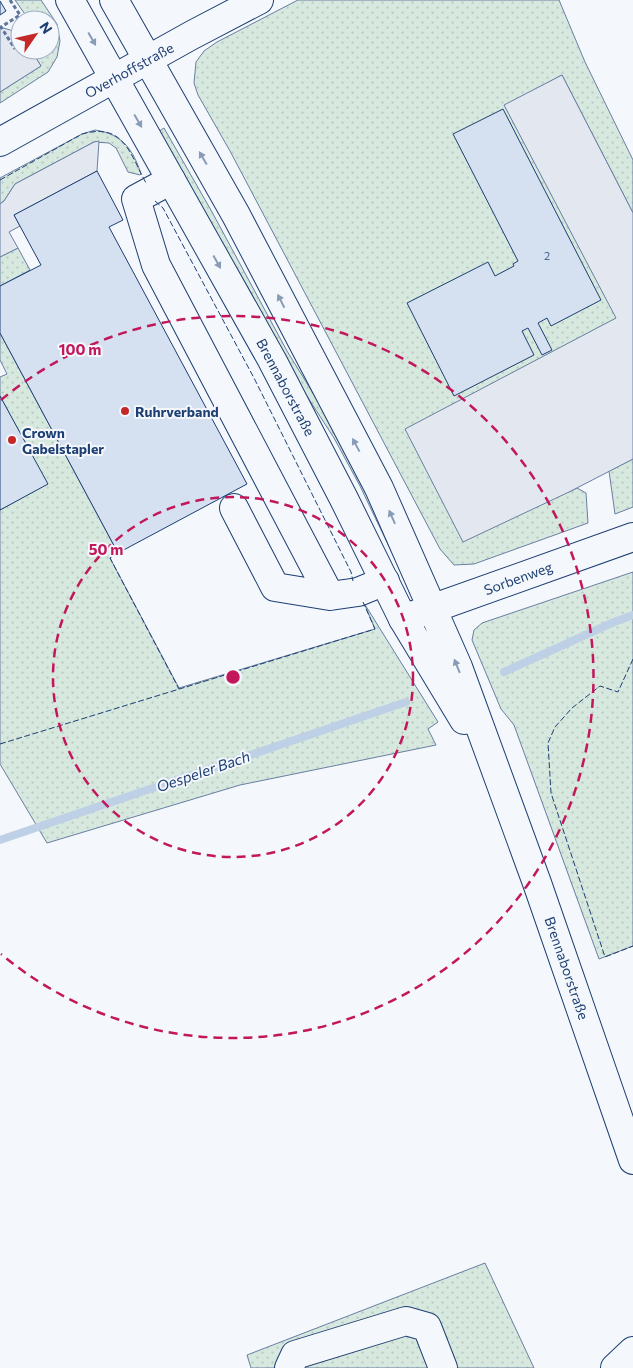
<svg xmlns="http://www.w3.org/2000/svg" width="633" height="1368" viewBox="0 0 633 1368" font-family="Commissioner,sans-serif">
<defs>
<pattern id="green-dots" width="8" height="8" patternUnits="userSpaceOnUse" patternTransform="scale(1.25)"><rect width="8" height="8" fill="#d7e8df"/><path d="M2 2h.1M6 6h.1" fill="none" stroke="#b8c8c3" stroke-width="1.8" stroke-linecap="round"/></pattern>
</defs>
<rect width="100%" height="100%" fill="#f4f7fb"/>
<path fill="url(#green-dots)" stroke="#687fa3" d="M15,0H41L57,24L60,41L57,57L48,72L0,103V92L41,66L31,50H50V20H29Z
M298,0H559L585,62L633,160V213L562,75L505,106L617,318L405,430L569,492L577,488L586,493L588,523L474,564L454,565L440,549L230,151L198,95L194,83L196,62L204,51L217,42Z
M164,128L212,212L287,351L347,448L405,580L360,486L334,438L301,387L158,132Z
M95,130C122,134 133,149 141,174L140,175L128,172L116,148L109,143L94,142L15,184L4,201L0,204V178L82,134Z
M18,248L30,270L0,286V257Z
M0,333L118,553L110,558L179,688L375,629L364,603L438,722L428,729L436,745L240,785L47,843L0,764V510L47,484L0,396V377L7,374L0,360Z
M633,459V507L615,514L609,471Z
M633,572V946L599,959L514,725L501,709L472,640L474,630L482,623Z
M485,1263L534,1368H251L247,1355Z"/>
<path fill="#e3e8f0" stroke="#687fa3" d="M0,27L20,33V50H31L41,66L0,92Z
M562,75L633,213V459L569,492L463,542L405,429L616,318L504,105Z
M99,141L97,171L14,215L20,226L9,232L18,248L0,257V204L4,201L15,184L94,142Z"/>
<g fill="none" stroke-linecap="round" stroke-linejoin="round">
<path stroke="#bed0e5" stroke-width="8" d="M504,672L614,622L633,615
M0,840L406,702"/>
</g>
<path fill="#d5e0f0" stroke="#1d3f73" d="M0,1L6,11L0,15Z
M503,109L601,300L551,326L547,318L538,323L552,350L542,355L528,328L522,331L534,355L454,396L407,303L488,262L495,276L514,266L513,264L518,261L453,134Z
M97,171L123,220L109,227L247,484L118,553L0,333V286L41,265L14,215Z
M0,396L48,484L0,510Z"/>
<g fill="none" stroke-linecap="round" stroke-linejoin="round">
<defs>
<path id="minor" d="M0,142L192,35L259,0
M171,180L136,199L156,265L330,596
M234,508L275,587L330,596L358,592L385,581
M403,619L633,537
M289,1368L295,1355L406,1321L427,1327L443,1368
M615,1368L633,1351"/>
<path id="major" d="M70,0L272,360L344,499L403,619L464,720
M114,0L236,215L379,488L458,667L537,883L633,1160"/>
</defs>
<use href="#minor" stroke="#1d3f73" stroke-width="30"/>
<use href="#major" stroke="#1d3f73" stroke-width="30"/>
<path stroke="#5e769c" stroke-width="3" stroke-dasharray="4 2.5" stroke-linecap="butt" d="M10,0L20,15L1,27L15,49"/>
<use href="#minor" stroke="#f4f7fb" stroke-width="28"/>
<use href="#major" stroke="#f4f7fb" stroke-width="28"/>
<path stroke="#1d3f73" stroke-width="1" stroke-dasharray="6 2.5" stroke-linecap="butt" d="M0,180L82,134C124,122 130,154 146,183
M155,201L163,208L254,378L351,572L353,581
M118,553L110,558L179,689
M633,659L618,692L600,686L572,708L555,727L548,743L551,793L605,957L633,946
M0,744L375,629L363,602"/>
</g>
<defs><path id="oneway-solid" d="M-6-.8H1V-3.2L6.5 0L1 3.2V.8H-6Z" transform="scale(1.25)"/></defs>
<g fill="#889bb7">
<use href="#oneway-solid" transform="translate(92 39) rotate(60)"/>
<use href="#oneway-solid" transform="translate(138 121) rotate(60)"/>
<use href="#oneway-solid" transform="translate(203 158) rotate(-120)"/>
<use href="#oneway-solid" transform="translate(217 262) rotate(61)"/>
<use href="#oneway-solid" transform="translate(281 301) rotate(-117)"/>
<use href="#oneway-solid" transform="translate(356 445) rotate(-118)"/>
<use href="#oneway-solid" transform="translate(392 517) rotate(-114)"/>
<use href="#oneway-solid" transform="translate(457 666) rotate(-112)"/>
</g>
<g fill="none" stroke="#c2185b" stroke-width="2.5" stroke-dasharray="9 6">
<circle cx="233" cy="677" r="180"/>
<path d="M1 400A361 361 0 1 1 1 954"/>
</g>
<g fill="#c62828" stroke="#f4f7fb" stroke-width="2">
<circle cx="125" cy="411" r="5"/>
<circle cx="12" cy="440" r="5"/>
</g>
<g text-anchor="middle" dominant-baseline="central" stroke-width="4" stroke-linejoin="round" paint-order="stroke">
<g font-size="11" fill="#4b6792">
<text x="547" y="255">2</text>
</g>
<g font-size="14" fill="#1d3f73" stroke="#f4f7fb">
<text transform="translate(129 70) rotate(-29)">Overhoffstraße</text>
<text transform="translate(286 387) rotate(62)">Brennaborstraße</text>
<text transform="translate(518 578) rotate(-20)">Sorbenweg</text>
<text transform="translate(567 968) rotate(71)">Brennaborstraße</text>
</g>
<g font-size="14" font-weight="bold" fill="#1d3f73" stroke="#f4f7fb" text-anchor="start">
<text x="135" y="411">Ruhrverband</text>
<text x="22" y="432">Crown<tspan x="22" dy="16">Gabelstapler</tspan></text>
</g>
<g font-size="15" font-style="italic" fill="#1d3f73" stroke="#f4f7fb">
<text transform="translate(203 771) rotate(-19)">Oespeler Bach</text>
</g>
</g>
<circle cx="233" cy="677" r="8" fill="#c2185b" stroke="#f4f7fb" stroke-width="2.5"/>
<g font-size="15" text-anchor="middle" font-weight="bold" fill="#c2185b" stroke="#f4f7fb" stroke-width="4" stroke-linejoin="round" paint-order="stroke">
<text x="80" y="355">100 m</text>
<text x="106" y="555">50 m</text>
</g>
<g transform="translate(35 35) rotate(56)"><circle r="24" fill="#f4f7fb" stroke="#9eadc5"/>
<path d="M0-4L9 19L0 12L-9 19Z" fill="#c62828"/>
<text y="-8" font-size="14" font-weight="bold" text-anchor="middle" fill="#1d3f73">N</text>
</g>
</svg>
